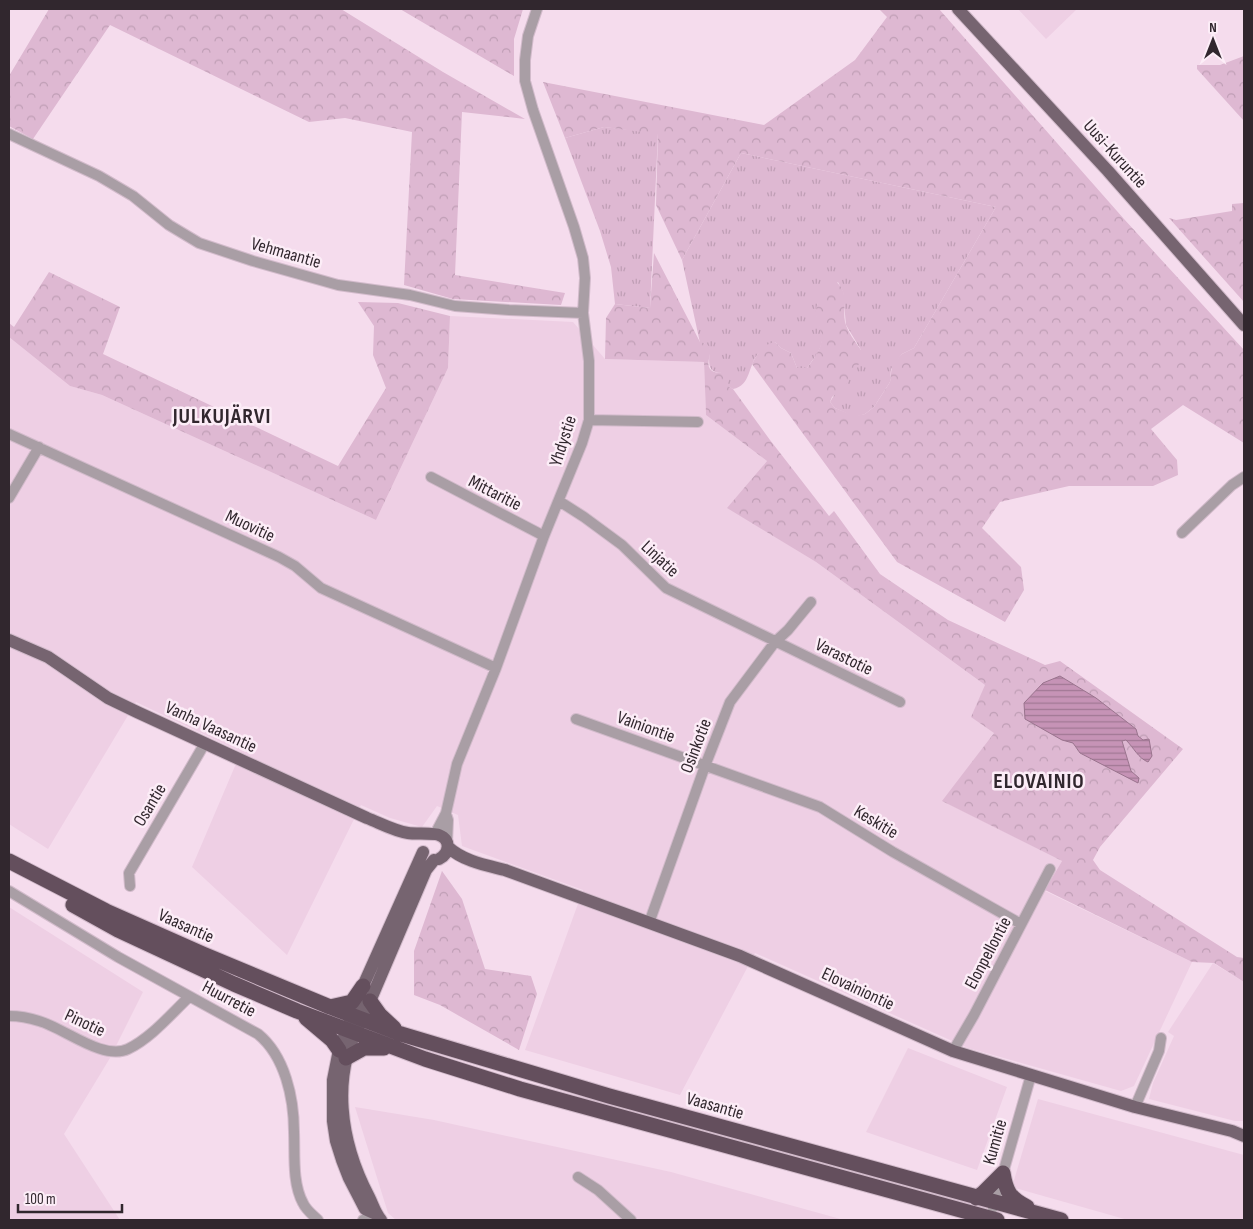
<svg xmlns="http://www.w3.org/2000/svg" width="1253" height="1229" viewBox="0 0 1253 1229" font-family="'Sofia Sans Condensed',sans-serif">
<defs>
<pattern id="grass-tufts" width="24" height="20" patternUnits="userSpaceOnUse" patternTransform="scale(1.25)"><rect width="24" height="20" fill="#deb8d2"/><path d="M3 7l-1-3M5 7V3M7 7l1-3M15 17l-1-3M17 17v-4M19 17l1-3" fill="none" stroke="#bf9eb5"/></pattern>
<pattern id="forest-crowns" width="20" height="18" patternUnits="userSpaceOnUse" patternTransform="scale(1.25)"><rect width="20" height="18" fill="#deb8d2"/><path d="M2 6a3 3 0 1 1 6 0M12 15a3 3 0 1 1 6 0" fill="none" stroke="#bf9eb5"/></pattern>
<pattern id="water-rules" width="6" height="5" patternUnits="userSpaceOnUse" patternTransform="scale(1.25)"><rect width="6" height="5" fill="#c693b6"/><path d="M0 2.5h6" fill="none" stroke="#a17894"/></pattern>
</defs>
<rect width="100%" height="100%" fill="#f5dced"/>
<path fill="#eecfe4" d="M1018,9H1077L1046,39Z
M450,316L573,322L605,359L704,362L706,415L767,461L728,508L816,562L985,685L994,733L943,801L1062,861L1045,891L1192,962L1134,1086L1121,1091L968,1048L755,953L680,1095L525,1050L583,890L462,846L458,815L437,806L422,827L390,818L361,805L287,955L192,867L241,752L136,702L48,849L9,824V337L70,386L102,395L376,520L448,368Z
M9,907L143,992L110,1058L64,1134L120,1220H9Z
M1213,963L1244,982V1121H1235L1149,1099L1153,1083L1174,1036L1168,1032Z
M908,1048L1007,1087L977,1170L866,1132Z
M1038,1099L1244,1155V1220H1128L1012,1187Z
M355,1107L434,1120L671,1172L844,1220H396L388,1213Z"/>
<path fill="url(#grass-tufts)" d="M604,127L658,133L650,308L615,304L611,267L600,231L565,138Z
M741,153L996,207L914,348L902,354L891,369L890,382L874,407L865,414L855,417L835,408L830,402L861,350L846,325L843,292L838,282L818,303C812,319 824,327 822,341C821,350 812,361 807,368H797L791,353L781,348L775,342C770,346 762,349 758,354C748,365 751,386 733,389L728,386L722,373C706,373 709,361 710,349L704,343H700L682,260Z"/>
<path fill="url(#forest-crowns)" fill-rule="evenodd" d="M49,9H341L443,72L525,119L462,112L455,275L565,293L561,305L453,299L404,285L412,132L345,118L309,122L110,25L33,139L9,126V76Z
M400,9H523L514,39V76Z
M879,9H939L1124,219L1244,350V443L1183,405L1151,429L1177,460L1178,475L1153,486H1069L1000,502L982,528L1021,567L1024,590L1005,622L897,562L752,364C757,354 763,344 775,342L781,348L791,353L797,368H807C815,357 826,344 820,329C818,323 815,318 816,310C817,300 825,291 830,282L835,281C850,292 842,307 845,322C848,333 855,341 861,350L862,359L846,385L832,397L830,402L835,408L855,416L865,414L874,407L890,382L892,365L902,354L914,348L996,207L741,153L682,260L656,205L658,134L604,127L565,138L543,82L764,125L855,60L887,17Z
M1244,56V121L1197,69V65H1220Z
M1244,203V302L1169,218L1176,220L1232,211V204Z
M654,253L700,342C721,346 702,361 711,370C715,374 722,372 727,374L728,386L733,389L770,440L829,516L834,511L880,574L948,620L1045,665L1060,661L1183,749L1100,847L1093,860L1100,870L1237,957L1244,958V982L1214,963L1192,962L1045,890L1062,861L942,801L994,733L971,717L985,685L816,562L727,508L767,461L706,415L704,362L605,359L606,318L615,304L650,308ZM1060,676L1096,698L1136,729L1138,736L1143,740L1148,762C1138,758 1134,748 1126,740L1122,741L1131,771L1139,778L1080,753L1073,743Z
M49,272L120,307L103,354L338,466L386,388L373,355L374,326L358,302L398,303L450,316L448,368L376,520L102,395L70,386L9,337V323L14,327Z
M442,871L462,899L485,969L531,976L537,994L519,1050L440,1005L414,995V951Z"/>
<path fill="url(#water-rules)" stroke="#99738d" d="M1060,676L1096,698L1136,729L1138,736L1143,740L1149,739L1152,756L1148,762C1138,758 1134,748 1126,740L1122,741L1131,771L1139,778L1138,783L1080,753L1073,743L1062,740L1025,719L1024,703L1043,683Z"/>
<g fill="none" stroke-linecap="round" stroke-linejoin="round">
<defs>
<path id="minor" d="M9,134L99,176L133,196L169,225L199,243L253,261L338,285L410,295L455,306L509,310L583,313
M589,420L698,422
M9,434L279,557L295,566L321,588L496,668
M431,477L544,536
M9,498L39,447
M559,501L584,517L622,545L666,588L900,702
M1182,533L1232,485L1244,477
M576,719L820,807L893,852L1021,924
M446,814L448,820L447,843
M435,834L446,813L457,764L496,668L544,536L582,443L589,420V361L583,313L585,278L583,258L574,227L533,110L525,81V60L528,36L537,9
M130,886L129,873L205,743
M9,891L118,957L258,1034C285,1056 294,1098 294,1132C295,1154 292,1183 303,1203C306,1210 313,1215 318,1220
M649,923L705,766L730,702L775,642L788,630L811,602
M9,1016C18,1016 30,1018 39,1021C64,1028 103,1061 128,1049C151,1038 171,1014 189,997
M953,1051L974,1015L1050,869
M1135,1107L1159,1051L1161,1038
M578,1177L598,1190L631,1220
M993,1208L1031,1075
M363,1220L376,1214"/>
<path id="major" d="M958,9L1108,171L1244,325
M9,640L48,657L108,698L137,712L367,818C380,823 394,831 408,833C415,834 435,833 439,835C452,840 449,854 439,859
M448,847C463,861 485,865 505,870L740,956L953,1051L1135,1107L1232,1131L1244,1136
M376,1214L365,1209L349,1178L342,1160L336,1141L333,1121V1080L339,1050L363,986L423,852
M381,1220C375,1213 373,1205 369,1197C340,1142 330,1075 362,1020L426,870L434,860"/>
<path id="highway" d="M9,861L106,911L203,954L330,1007L401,1034L609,1096L1061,1220
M73,905L118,930L234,984L297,1011L425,1059L520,1089L997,1220
M370,1001L380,1015L394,1028
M330,1007L352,1002L363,986
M306,1018L332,1040L339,1050
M346,1058L364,1048H384
M1003,1173C1006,1192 1010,1198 1027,1207
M976,1198L983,1193L1003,1173"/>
</defs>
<use href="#minor" stroke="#d2bbcb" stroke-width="12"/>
<use href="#major" stroke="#d2bbcb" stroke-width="14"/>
<use href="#highway" stroke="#d2bbcb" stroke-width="17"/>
<use href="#minor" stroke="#a99ea5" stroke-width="10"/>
<use href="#major" stroke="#766470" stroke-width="12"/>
<use href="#highway" stroke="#644f5d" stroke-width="15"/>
</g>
<g text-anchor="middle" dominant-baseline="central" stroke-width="5" stroke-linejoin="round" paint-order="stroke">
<g font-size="18" fill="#31272e" stroke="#fcedf7">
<text transform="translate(1115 154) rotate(48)">Uusi-Kuruntie</text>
<text transform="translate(286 253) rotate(16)">Vehmaantie</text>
<text transform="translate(563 441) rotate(-72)">Yhdystie</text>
<text transform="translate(495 493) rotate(27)">Mittaritie</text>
<text transform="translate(250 526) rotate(25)">Muovitie</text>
<text transform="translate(660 559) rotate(43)">Linjatie</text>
<text transform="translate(844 657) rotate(26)">Varastotie</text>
<text transform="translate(211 727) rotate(25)">Vanha Vaasantie</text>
<text transform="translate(646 727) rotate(20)">Vainiontie</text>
<text transform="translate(696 746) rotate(-69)">Osinkotie</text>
<text transform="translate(150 805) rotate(-59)">Osantie</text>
<text transform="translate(876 822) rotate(31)">Keskitie</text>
<text transform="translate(186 926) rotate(24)">Vaasantie</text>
<text transform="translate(988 953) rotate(-62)">Elonpellontie</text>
<text transform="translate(858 989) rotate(25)">Elovainiontie</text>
<text transform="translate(229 999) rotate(28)">Huurretie</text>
<text transform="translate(85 1023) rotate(25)">Pinotie</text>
<text transform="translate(715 1106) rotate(16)">Vaasantie</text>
<text transform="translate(995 1142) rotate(-74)">Kumitie</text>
</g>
<g font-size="22" font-weight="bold" letter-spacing="1" fill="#31272e" stroke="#fcedf7">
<text x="222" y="416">JULKUJÄRVI</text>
<text x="1039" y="781">ELOVAINIO</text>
</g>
</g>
<rect width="1253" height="1229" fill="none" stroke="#31272e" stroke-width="20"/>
<g transform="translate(1213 40)" stroke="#fcedf7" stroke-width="4" paint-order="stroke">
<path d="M0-4L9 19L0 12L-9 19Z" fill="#31272e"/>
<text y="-8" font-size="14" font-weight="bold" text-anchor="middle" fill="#31272e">N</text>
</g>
<path d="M18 1204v8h104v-8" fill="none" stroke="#31272e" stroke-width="2.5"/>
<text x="25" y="1204" font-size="15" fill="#31272e" stroke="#fcedf7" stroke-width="4" paint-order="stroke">100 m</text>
</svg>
